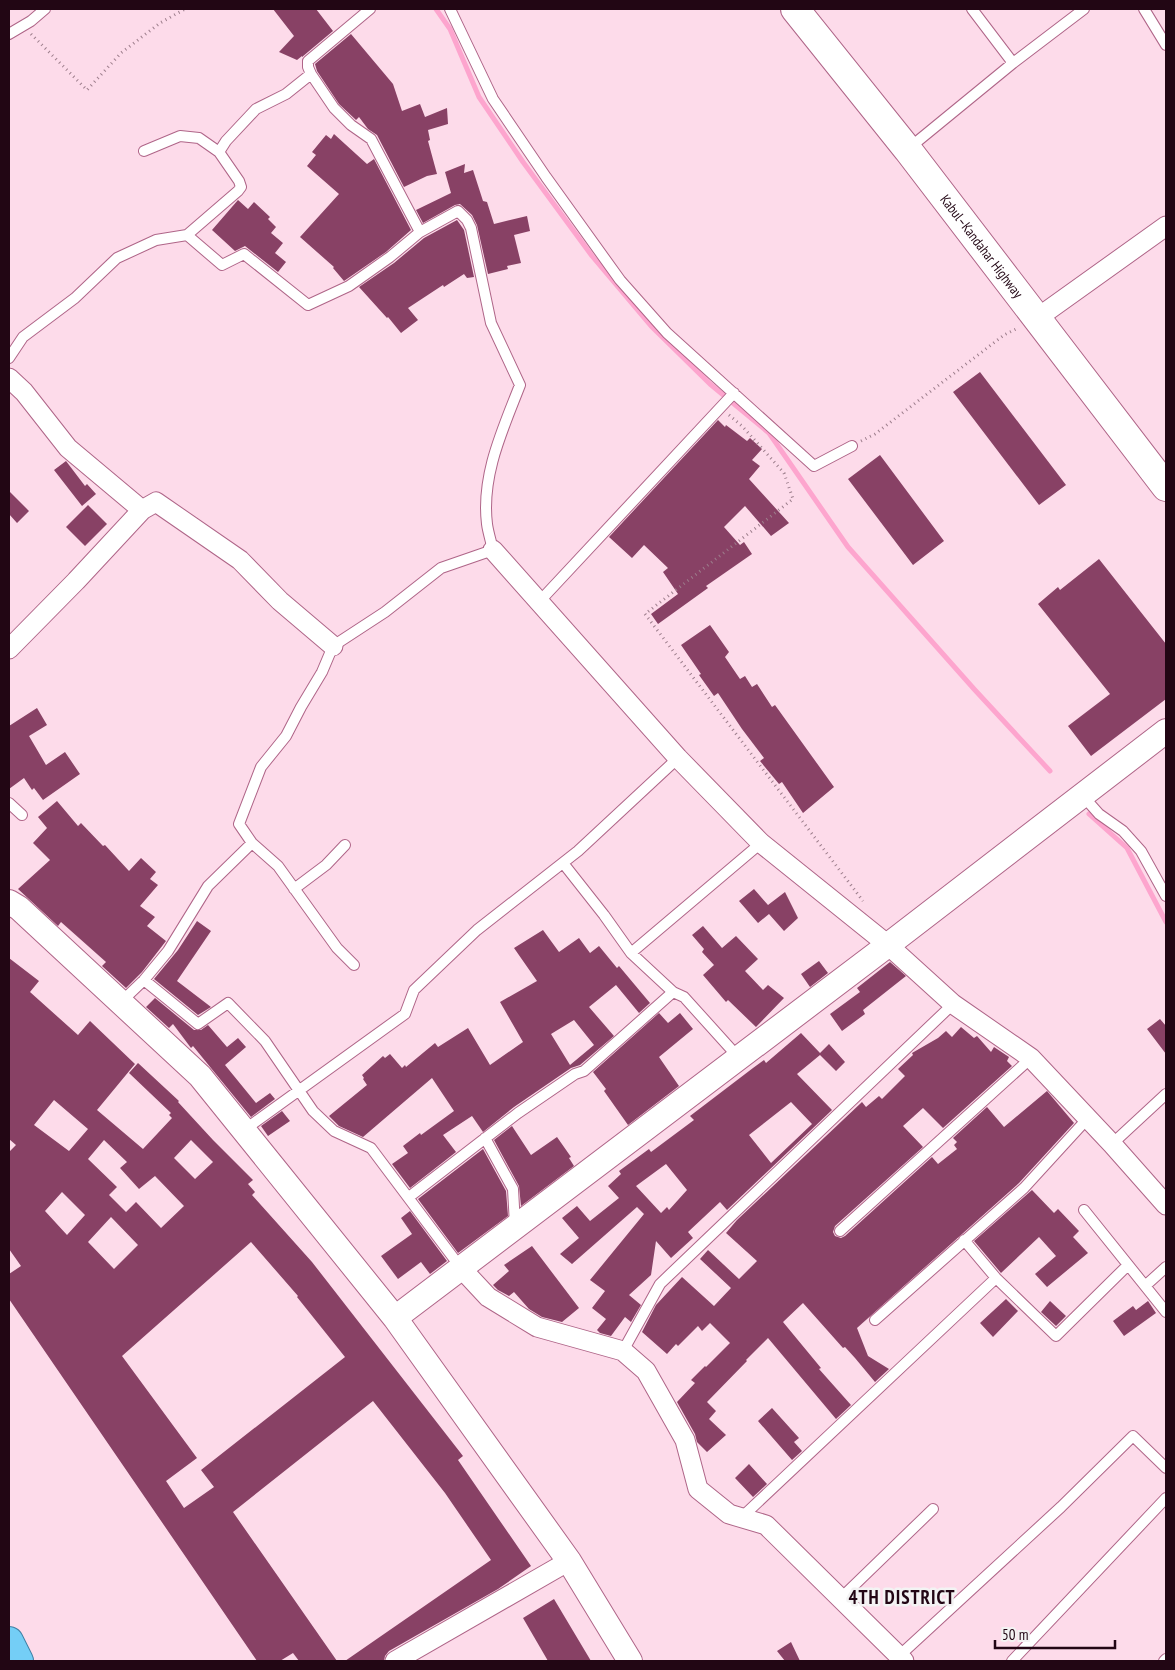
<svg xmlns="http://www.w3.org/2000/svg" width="1175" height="1670" viewBox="0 0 1175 1670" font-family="'PT Sans Narrow',sans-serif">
<rect width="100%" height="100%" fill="#fddbea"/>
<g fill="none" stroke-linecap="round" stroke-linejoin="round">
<path stroke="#fda5ce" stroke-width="5" d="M436,9L450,29L479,97L523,162L592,256L651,326L710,384L769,433L848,547L974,689L1050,771
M1089,814L1127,848L1166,922"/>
</g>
<path fill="#884165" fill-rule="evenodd" d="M273,9H316L333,31L302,57V56L297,60L279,52L294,36Z
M351,34L393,84L402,111L420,104L425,117L447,108L448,124L428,130L430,140L428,141L437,174L427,176L404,187L377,135L368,129L359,117L356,120L339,104L317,71L315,64Z
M334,134L367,164L374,159L411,230L386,252L344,281L333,268L334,267L300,237L339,194L307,166L316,155L312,152L326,135L331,139Z
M465,164L464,173L473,170L483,201L487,202L494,224L527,216L530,231L514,235L521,263L507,266L508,269L488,274L477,225L472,215L460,204L455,205L423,223L416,210L451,193L445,172Z
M238,200L248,209L254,202L270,217L268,219L276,227L271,233L283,243L275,253L286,262L278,272L245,246L235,251L212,230Z
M457,220L464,230L474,277L467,278L464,274L444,287L443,285L408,308L418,320L401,333L388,317L387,318L359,287L394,263L424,238Z
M980,372L1066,485L1039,505L953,392Z
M718,420L725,427L726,425L747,441L750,438L762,449L752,460L760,466L749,479L789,523L771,536L745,506L724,527L740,545L744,542L752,554L706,586L708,588L658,624L651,614L678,594L663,572L668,568L644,545L632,558L609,537Z
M880,455L944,541L913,565L848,479Z
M66,461L85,486L87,484L96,494L82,506L54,470Z
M9,491L29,511L17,523L9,514Z
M88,505L107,524L85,546L66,527Z
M1099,559L1166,644V699L1091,756L1068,726L1110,694L1038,604L1058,587L1060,590Z
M710,625L729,652L725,657L740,679L745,676L752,687L757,684L772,707L775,705L834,787L803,813L782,782L779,784L760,761L764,758L742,729L718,693L714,696L699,675L701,674L681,645Z
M37,708L47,725L29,736L46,765L65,752L80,774L43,800L34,788L32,790L24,778L9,789V726Z
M57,801L78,826L81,823L103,846L105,845L129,871L141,858L156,872L150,879L158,885L140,906L155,917L147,926L166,941L142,972L126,988L102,966L106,962L61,922L58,926L18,889L50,860L33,843L47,828L38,817Z
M754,889L768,905L785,892L798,918L784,931L769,914L758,923L739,901Z
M197,921L211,931L177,981L211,1007L198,1015L154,979L178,950Z
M703,926L722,948L736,936L758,959L745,971L763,990L768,985L784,998L756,1027L728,1000L726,1002L703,975L714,965L702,952L704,949L692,935Z
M543,930L559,952L579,938L590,953L599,946L617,968L619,966L650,1003L639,1013L616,985L589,1007L614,1036L580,1065L571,1068L514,1107L483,1132L472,1116L443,1135L456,1152L410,1188L392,1164L408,1153L403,1146L420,1133L421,1135L454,1111L432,1078L363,1137L339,1126L329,1116L367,1085L363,1079L364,1078L362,1075L383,1056L385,1058L390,1054L402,1068L405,1065L406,1067L435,1043L438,1047L468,1028L490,1065L523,1042L500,1002L537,981L514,948ZM574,1020L594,1045L570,1065L551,1034Z
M9,958L39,981L30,992L78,1035L90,1021L135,1064L97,1110L143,1149L172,1118L169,1115L171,1113L129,1073L138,1063L179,1101L178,1102L213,1140L253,1180L248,1184L255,1192L252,1195L312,1262L463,1456L458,1460L531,1566L498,1589L389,1651L385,1656L384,1661H345L491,1560L445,1493L373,1401L233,1512L337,1661H299L293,1653L280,1661H257L9,1299V1274L21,1266L9,1249V1152L16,1145L9,1139ZM54,1100L88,1129L69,1151L34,1125ZM104,1140L127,1162L120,1168L139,1189L155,1176L184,1206L161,1228L136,1202L126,1212L109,1195L117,1187L88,1159ZM191,1140L213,1162L195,1179L174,1158ZM62,1192L85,1215L67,1235L45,1211ZM111,1217L138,1245L114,1269L88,1242ZM251,1242L298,1296L297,1297L345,1357L201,1470L214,1487L184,1508L166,1481L197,1458L122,1356Z
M819,961L828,973L810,987L801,974Z
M890,962L906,976L863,1010L865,1014L842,1031L830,1014L860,992L857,988Z
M155,998L194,1030H201L208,1025L227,1047L238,1038L246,1047L225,1065L256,1103L270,1093L275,1099L251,1117L193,1046L191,1048L173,1024L169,1028L146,1007Z
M659,1013L668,1023L680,1013L693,1029L659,1057L679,1086L628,1125L604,1091L606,1089L593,1072Z
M1160,1019L1166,1026V1054L1147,1029Z
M961,1027L974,1038L977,1036L991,1052L994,1047L1009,1057L1007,1061L1012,1066L943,1128L923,1108L903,1126L923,1147L835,1226L833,1232L835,1236L841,1238L845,1236L932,1157L938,1164L957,1149L954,1145L957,1142L953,1138L987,1107L1004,1127L1047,1091L1074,1123L1019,1183L857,1328L868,1356L889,1369L875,1382L855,1358L845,1347L843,1348L803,1303L783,1322L821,1368L819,1369L851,1405L836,1419L768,1338L746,1360L747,1361L707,1402L716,1411L709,1419L726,1435L707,1452L697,1442L695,1434L677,1402L695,1383L691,1380L705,1366L706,1367L730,1343L710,1323L702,1331L698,1326L678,1346L676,1344L667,1354L642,1332L656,1305L682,1277L714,1306L731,1288L700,1259L708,1250L739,1279L757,1261L726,1233L737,1220L862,1102L866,1107L879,1096L882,1099L905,1076L898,1069L913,1055L912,1053L938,1038L946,1031L952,1037Z
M801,1033L820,1053L829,1044L845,1062L836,1071L820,1055L797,1074L832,1110L727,1210L720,1202L688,1232L693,1238L671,1258L656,1241L651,1275L629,1295L641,1305L631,1322L625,1317L611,1336L600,1333L597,1330L606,1319L592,1308L605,1291L590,1280L644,1214L637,1207L572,1264L560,1254L579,1238L562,1218L577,1206L590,1221L619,1198L608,1186L621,1174L619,1171L649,1149L651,1152L694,1120L690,1116L753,1068L764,1060L766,1063ZM791,1102L812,1124L771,1163L749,1135ZM666,1164L687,1190L669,1210L667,1207L661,1213L636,1186Z
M282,1111L290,1121L268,1136L261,1126Z
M512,1126L531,1155L557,1137L571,1157L569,1158L574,1166L521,1206L519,1186L494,1140Z
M483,1149L506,1191L508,1216L458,1253L418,1199Z
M1032,1190L1054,1213L1058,1209L1079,1231L1073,1237L1088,1253L1047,1287L1035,1274L1056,1256L1039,1237L1001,1273L974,1241Z
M410,1211L447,1261L430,1274L421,1262L398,1279L381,1256L412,1234L401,1218Z
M532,1246L579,1308L562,1322L542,1317L529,1309L514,1292L509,1296L498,1290L493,1285L509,1271L504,1265Z
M1006,1299L1018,1311L993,1337L980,1323Z
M1050,1301L1066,1316L1056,1326L1041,1312Z
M1148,1301L1156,1313L1124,1336L1113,1321L1133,1306L1136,1310Z
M772,1408L799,1438L794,1442L802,1451L792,1460L758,1421Z
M749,1464L767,1484L753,1497L735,1478Z
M554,1599L591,1661H548L523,1618Z
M791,1642L800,1661H785L777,1651Z"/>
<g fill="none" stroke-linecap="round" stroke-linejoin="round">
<defs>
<path id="service" d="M370,9L308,61V67L311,74L334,108L351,125L371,139L420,232
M450,9L493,99L546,177L620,280L667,333L814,466L852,446
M972,9L1013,63
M1144,9L1166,45
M9,34L31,21L45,9
M908,149L1013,63L1084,9
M144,151L180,136L199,138L219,152
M9,358L23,337L75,298L117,258L156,240L187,235L238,191L241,187L239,181L219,152L226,141L256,109L286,94L311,74
M539,602L734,393
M1083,796L1099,814L1123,831L1141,851L1166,896
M9,803L22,815
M252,843L278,866L337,948L354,965
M563,863L604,915L631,953L673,992L684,997L739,1058
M294,889L326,865L345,845
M631,953L761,843
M144,980L198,1024L228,1003L265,1041L313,1111L334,1131L371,1148L461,1268
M120,1003L144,980L168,951L208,886L252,843L239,824L261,767L286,736L301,707L322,672L333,646L385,612L441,568L493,550C491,541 488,532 487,524C481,475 503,429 520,385L491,323L471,228L467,220L458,211L420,232L390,257L349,286L308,305L244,254L222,265L187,235
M244,1130L405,1014L414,990L477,930L578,851L678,758
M485,1138L513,1189L515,1225
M1112,1144L1166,1094
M409,1197L518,1113L575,1074L584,1071L673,992
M1084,1210L1166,1312
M840,1231L1031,1058
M964,1240L996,1278L1056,1336L1128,1265
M1145,1286L1166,1267
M875,1320L1024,1188L1088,1118
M623,1351L660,1284L953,1004
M741,1518L996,1278
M840,1599L933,1509
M898,1657L1061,1507L1133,1436L1166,1468
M1012,1661L1166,1498
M1164,1661L1166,1659"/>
<path id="minor" d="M1036,319L1166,226
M9,378L24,392L68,448L142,510
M493,550L678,758L761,843L888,945L953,1004L1031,1058L1112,1144L1166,1205
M9,649L76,581L142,510L156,502L240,560L280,601L333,646
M461,1268L488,1297L537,1327L623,1351L646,1371L685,1440L698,1489L729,1514L766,1525L904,1661
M395,1661L569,1561"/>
<path id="tertiary" d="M9,902L19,908L200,1076L395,1318L569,1561L630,1661
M395,1318L888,945L1166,731"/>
<g id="secondary">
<path id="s1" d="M795,9L908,150L1166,487"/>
</g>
<path id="trunk" d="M9,1641L19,1661"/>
</defs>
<use href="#service" stroke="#af6588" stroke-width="12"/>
<use href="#minor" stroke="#af6588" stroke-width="21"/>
<use href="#tertiary" stroke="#af6588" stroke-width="26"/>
<use href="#secondary" stroke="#af6588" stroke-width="30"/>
<use href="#trunk" stroke="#4180a5" stroke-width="30"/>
<path stroke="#9d7e8c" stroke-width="3" stroke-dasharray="1 4" stroke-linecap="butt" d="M31,34L87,90L121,53L160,23L185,9
M729,415L743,427L784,473L793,499L645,614L863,901
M861,441L875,434L1004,335L1018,328"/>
<use href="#service" stroke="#fff" stroke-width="10"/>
<use href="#minor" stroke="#fff" stroke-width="19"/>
<use href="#tertiary" stroke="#fff" stroke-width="24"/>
<use href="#secondary" stroke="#fff" stroke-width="28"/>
<use href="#trunk" stroke="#74cef6" stroke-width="28"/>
</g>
<g text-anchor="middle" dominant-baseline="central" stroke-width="5" stroke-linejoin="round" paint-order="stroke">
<g font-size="14" fill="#220614" stroke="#f3f3f3">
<text stroke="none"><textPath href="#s1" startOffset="302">Kabul–Kandahar Highway</textPath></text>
</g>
<g font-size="19" font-weight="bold" letter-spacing="1" fill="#220614" stroke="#f3f3f3">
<text x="902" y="1597">4TH DISTRICT</text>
</g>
</g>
<rect width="1175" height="1670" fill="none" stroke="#220614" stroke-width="20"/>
<path d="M995 1640v8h120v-8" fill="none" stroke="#220614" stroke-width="2.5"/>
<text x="1002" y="1640" font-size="15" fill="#220614" stroke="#f3f3f3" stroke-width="4" paint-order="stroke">50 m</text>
</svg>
